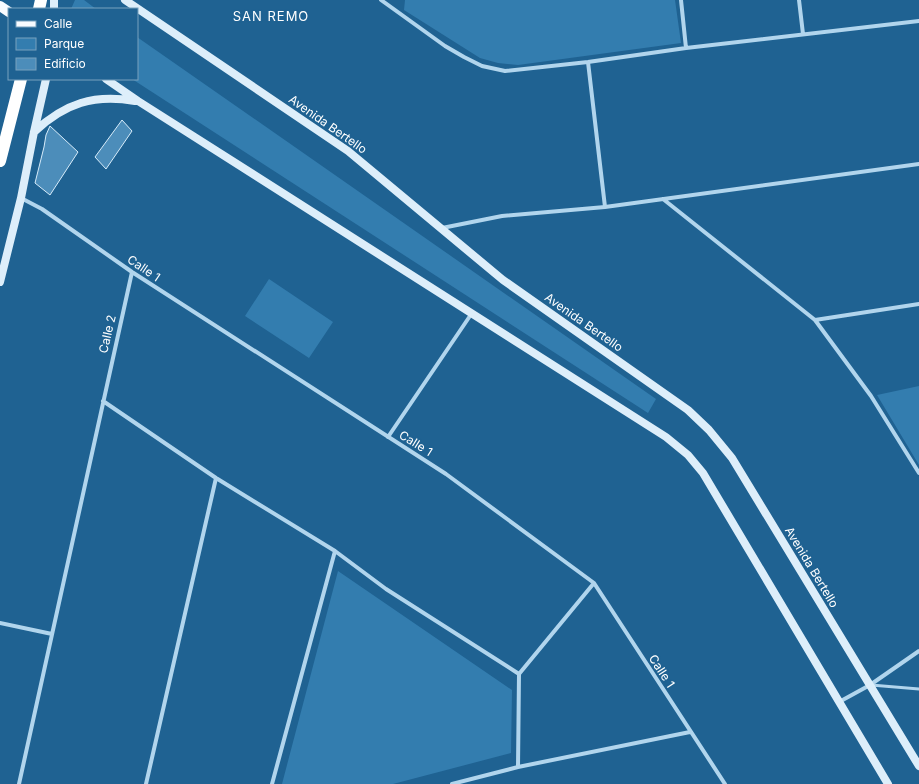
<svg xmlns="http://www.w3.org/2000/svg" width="919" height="784" viewBox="0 0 919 784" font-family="Inter,sans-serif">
<rect width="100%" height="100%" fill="#1f6292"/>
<path fill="#337daf" d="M75,0H84L96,9H71Z
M405,0H675L681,43L518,65L498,63L480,58L404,10Z
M137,37L656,399L648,413L132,79H137Z
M269,279L333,322L309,358L245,316Z
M919,386V465L877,395Z
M338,571L512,690L511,753L393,784H282Z"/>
<path fill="#4c8dba" stroke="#d7ecfa" d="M122,120L132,131L106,169L95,157Z
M50,126L78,152L50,195L35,183L44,147L46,135Z"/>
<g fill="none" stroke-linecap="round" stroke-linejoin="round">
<path stroke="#b1d5ed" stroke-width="3" d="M871,685L919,689"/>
<path stroke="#b1d5ed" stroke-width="4" d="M381,0L445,46L464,57L482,66L505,71L588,62L686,48L919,21
M681,0L686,48
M799,0L803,34
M588,62L605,207
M21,198L42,209L132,272L446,474L594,583L725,784
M663,199L815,320L871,396L919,473
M442,228L502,216L605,207L919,164
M815,320L919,304
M103,401L216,478L335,551L386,589L519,674L518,767
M388,437L472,313
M0,623L52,634
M519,674L594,583
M839,702L870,685L919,651
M19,784L132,272
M146,784L216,478
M272,784L335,551
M452,784L518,767L690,732"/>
<path stroke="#ddeefa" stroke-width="8" d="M54,0V9
M125,0L348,151L503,280L688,410L709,430L732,458L919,766
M106,79L138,101L666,437L688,455L703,473L888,784
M34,132C65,103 94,94 135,101
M0,282L21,198L34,132L46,79"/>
<path stroke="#f8fbff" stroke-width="10" d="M0,6L9,12"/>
<path stroke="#fff" stroke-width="12" d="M39,9L41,0
M0,161L21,79"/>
</g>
<g text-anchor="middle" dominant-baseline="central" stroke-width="3.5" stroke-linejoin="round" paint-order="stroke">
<g font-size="12" fill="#fff" stroke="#1f6292">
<text transform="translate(328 124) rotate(35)">Avenida Bertello</text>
<text transform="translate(144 268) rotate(34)">Calle 1</text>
<text transform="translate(584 322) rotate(35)">Avenida Bertello</text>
<text transform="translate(107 334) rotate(-77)">Calle 2</text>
<text transform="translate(416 443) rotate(32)">Calle 1</text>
<text transform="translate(812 567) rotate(59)">Avenida Bertello</text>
<text transform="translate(662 671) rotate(57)">Calle 1</text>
</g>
<g font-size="13" letter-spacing="1" fill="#fff" stroke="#1f6292">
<text x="271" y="16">SAN REMO</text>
</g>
</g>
<rect x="8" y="8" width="130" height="72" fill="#1f6292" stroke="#79a1be"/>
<rect x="16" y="21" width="20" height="6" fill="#f8fbff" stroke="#79a1be"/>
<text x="44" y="28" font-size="12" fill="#ffffff">Calle</text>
<rect x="16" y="38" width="20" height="12" fill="#337daf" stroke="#79a1be"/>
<text x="44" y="48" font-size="12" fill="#ffffff">Parque</text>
<rect x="16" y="58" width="20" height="12" fill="#4c8dba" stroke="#79a1be"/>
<text x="44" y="68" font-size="12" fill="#ffffff">Edificio</text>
</svg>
